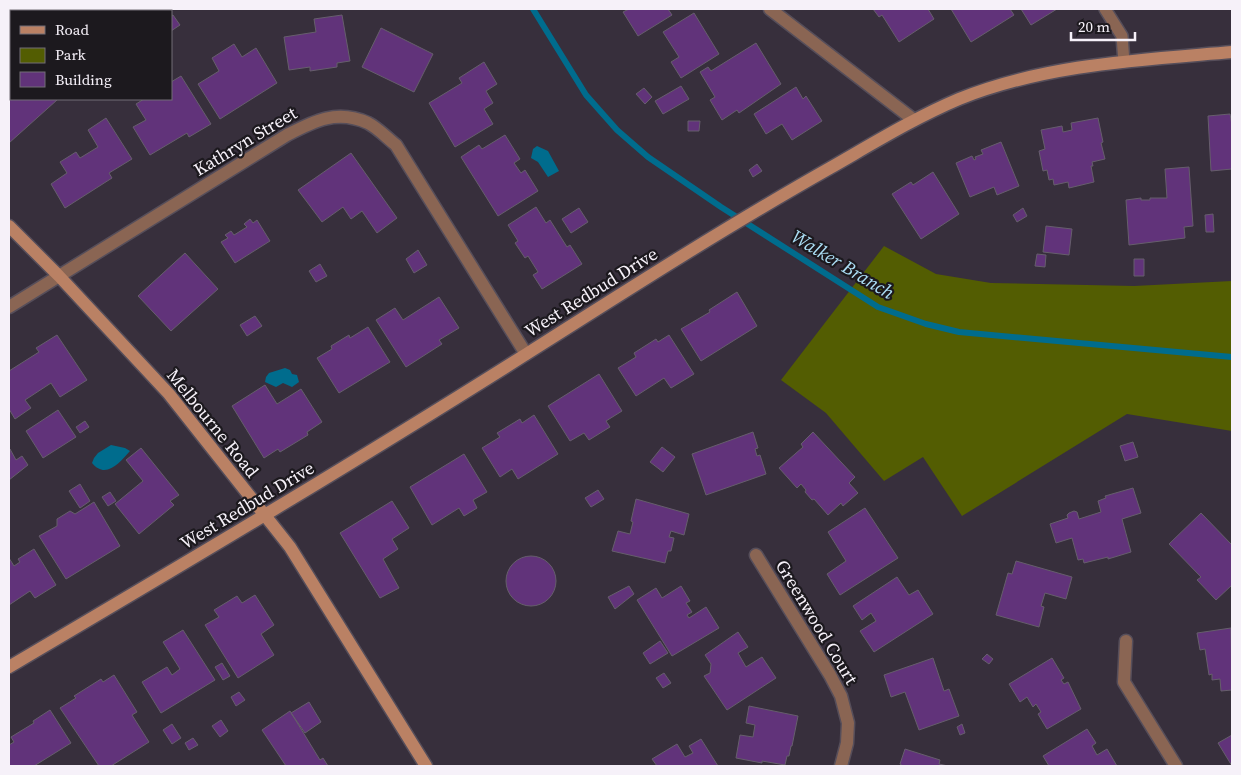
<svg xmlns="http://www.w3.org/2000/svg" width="1241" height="775" viewBox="0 0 1241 775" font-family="'Source Serif 4',serif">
<rect width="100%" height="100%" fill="#372f3c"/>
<path fill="#535d02" d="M884,246L936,274L991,283L1134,286L1232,281V431L1127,414L962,516L923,457L884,481L826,413L781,380Z"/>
<path fill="#006c8d" d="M537,146L548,151L559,171L548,177L538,162L531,158L533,149Z
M285,368L290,370L292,374L297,375L299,382L292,387L283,383L276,387L265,382L266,377L269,373Z
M111,445L125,448L130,451C120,462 106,480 92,463L94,458L98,453Z"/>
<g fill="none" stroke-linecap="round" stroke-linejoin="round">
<path stroke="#006c8d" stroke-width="6" d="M533,9L586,95L617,130L648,157L721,207L878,307L926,324L959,332L1232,357"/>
</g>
<path fill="#61337a" stroke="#665e6c" d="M629,9H668L672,15L638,36L623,12Z
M873,9H928L934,19L899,42L882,15L879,17Z
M951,9H1010L1014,15L971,42Z
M1021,9H1057L1031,25Z
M694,13L719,54L681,78L671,62L679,57L663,32Z
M173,15L180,25L171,31V16Z
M342,15L350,61L337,63V67L310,71V67L289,70L284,37L316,32L314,19Z
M381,28L433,54L414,92L362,67Z
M756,43L781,84L739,113L737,110L722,120L710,100L715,97L700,72L708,67L711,71Z
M234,44L242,57L256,48L277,83L220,119L198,84L219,71L212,58Z
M484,62L497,84L486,91L493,103L484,109L493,124L455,147L429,103L462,83L459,78Z
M181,76L211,124L189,137L187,133L150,155L133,127L146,120L136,104L144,99H171V82Z
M9,79L11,82V99H56L57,100L9,143Z
M681,86L689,99L663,114L655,101Z
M796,87L803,99L806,96L822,121L792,140L782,124L766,134L754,114Z
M644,88L652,97L645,104L636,94Z
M1230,114L1232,125V169L1211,171L1208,116Z
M106,118L132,159L109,173L112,178L65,208L51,184L67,173L60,162L76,152L80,158L98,147L88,130Z
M1098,118L1103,142L1101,143L1105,159L1092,162L1093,166H1091L1094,182L1069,188L1068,182L1054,185L1053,179L1049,180L1047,170L1043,171L1039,151L1045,149L1041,130L1062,126L1063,132L1072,130L1071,123Z
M688,121H700L699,131H688Z
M505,135L520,159L514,163L521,173L525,170L538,191L498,216L461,157L479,145L482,149Z
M1001,142L1019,186L997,195L994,187L970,197L956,163L972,156L974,160L976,159L975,157L983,154L981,150Z
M351,153L397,218L377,233L362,211L351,219L343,207L322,222L298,190Z
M757,164L762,171L753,177L749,170Z
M1189,167L1193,226L1184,227L1185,238L1129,245L1126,200L1141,198V200H1150V198H1167L1165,169Z
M933,172L959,214L921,239L892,194L911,182L913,185Z
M536,207L546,223L550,220L567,247L570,245L582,264L542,289L533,275L538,272L528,256L525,258L515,243L518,241L508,225Z
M579,208L588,222L571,233L562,219Z
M1023,208L1027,216L1017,222L1013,215Z
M1213,214L1214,232H1206L1205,215Z
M250,219L253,223L257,220L270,241L235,263L221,242L228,238L225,235L231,231L234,235L247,227L244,224Z
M1046,226L1072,229L1069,255L1043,252Z
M418,250L427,265L414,273L406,259Z
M185,253L218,289L171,331L138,296Z
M1037,254L1046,255L1045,267L1035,266Z
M1134,259H1144V276H1134Z
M320,264L327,276L316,282L309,271Z
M737,292L757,326L701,361L681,329L710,312L709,310Z
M439,297L459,328L439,340L442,344L406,367L376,320L395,308L403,320Z
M255,316L262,326L247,336L240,325Z
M368,327L390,362L339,393L317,358L332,349L331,346L349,335L350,338Z
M57,335L87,380L60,397L51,383L25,400L31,408L15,419L9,409V371L39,352L36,348Z
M669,335L694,374L671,388L664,378L636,396L618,368L636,357L634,353L656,339L658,342Z
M599,374L622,411L606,421L610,427L589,440L584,433L570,441L548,406Z
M265,385L277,404L301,389L322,422L307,432L308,435L280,452L278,449L264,458L232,406Z
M58,410L76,437L43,458L26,431Z
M534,415L558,454L518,479L512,469L500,477L482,448L500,437L497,433L520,419L522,423Z
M85,421L89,427L80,433L76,427Z
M753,432L758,448L755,449L757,456L760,455L766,474L706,495L692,454Z
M813,432L855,477L849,483L858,493L843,506L841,503L828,515L814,499L812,500L805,492L806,490L801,484L797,488L779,468L803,447L801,444Z
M1133,442L1138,457L1125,461L1120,446Z
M662,447L675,457L663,472L650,462Z
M141,448L179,495L170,501L174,505L139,534L115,504L143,481L126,460Z
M10,449L16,460L22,456L28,465L9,480Z
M464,454L487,492L473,500L477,508L464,516L459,508L432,525L410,487Z
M80,484L90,501L80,508L69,491Z
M1133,488L1141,513L1122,519L1131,552L1108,559V557L1084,563L1083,559L1078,560L1072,538L1056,543L1050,524L1068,518L1067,515L1069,513L1074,511L1077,512L1079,519L1101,512L1098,501L1106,498L1105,496Z
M598,490L604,499L591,507L585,498Z
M110,492L116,501L108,506L102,497Z
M636,499L689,514L684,535L671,531L669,537L674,538L671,551H668L665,563L612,551L618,531L630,534L633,522L631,521Z
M392,501L409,528L392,539L398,549L383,559L399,588L380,598L340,533Z
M94,502L120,546L66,579L39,536L57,526V519L70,511L75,514Z
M865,508L898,558L840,595L827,574L846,561L828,532Z
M1201,513L1232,545V585L1216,600L1197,580L1201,577L1169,544Z
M34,549L56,585L35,598L30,591L9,605V558L14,566L20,562L18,559Z
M506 581a25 25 0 1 1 50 0a25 25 0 1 1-50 0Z
M1016,561L1072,577L1066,599L1045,593L1041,606L1044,607L1039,627L996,615L1008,573L1012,574Z
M897,577L909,595L918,590L933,614L874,652L860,631L876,621L871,613L862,620L853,606Z
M629,586L634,594L615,609L608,597Z
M681,586L690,601L686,603L692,612L687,615L689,618L706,607L719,628L672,656L637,600L656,588L662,598Z
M255,595L274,625L261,634L274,655L238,678L205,625L219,617L214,610L237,596L242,603Z
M1231,628L1232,690L1221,691L1220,679L1212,680V674L1209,675L1205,649L1200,650L1197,633Z
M183,630L215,680L161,713L142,682L167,667L172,675L180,669L163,642Z
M738,632L748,647L738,653L746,667L762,657L776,678L727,710L704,676L710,673L711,664L705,655Z
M660,641L668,653L650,664L643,653Z
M987,654L993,659L989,664L982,659Z
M933,658L944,691L949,689L959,716L919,730L905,692L891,697L884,675Z
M1052,658L1064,678L1061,680L1064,684L1068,682L1081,709L1047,729L1038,714L1041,712L1036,704L1033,707L1027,697L1020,702L1009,684Z
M222,663L230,676L223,680L215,667Z
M664,673L671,683L663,688L656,678Z
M114,675L137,712L132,715L149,742L111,766H99L60,708L76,698L74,696L101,679L103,682Z
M239,692L245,700L236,706L231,697Z
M309,702L321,722L305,733L291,713Z
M749,706L798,716L792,746H791L789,756H787L785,765L762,761V763L736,758L740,735L753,737L755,725L746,723Z
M50,710L71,743L34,766H9V745L14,742L11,737L34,723L33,721Z
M290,711L320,760L323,758L328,766H286L262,730Z
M221,720L228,731L220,737L212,726Z
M172,724L181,738L172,744L163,730Z
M962,724L965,733L960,735L957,727Z
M1087,729L1096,743L1092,746L1097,755L1107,749L1117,766H1049L1043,756Z
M1232,735V766L1218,743Z
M193,738L198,745L189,750L185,743Z
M701,739L718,766H657L652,759L677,744L685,757L693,753L689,746Z
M905,749L940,760L939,764L948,766H903L900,764Z"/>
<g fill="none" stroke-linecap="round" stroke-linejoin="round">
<defs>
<path id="lane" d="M1105,9L1122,36L1124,62"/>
<path id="street" d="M770,9L914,120
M9,307L287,135C314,121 337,109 368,123C378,128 387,138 396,145L526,354
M756,555L830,675L841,696L848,723L847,743L841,766
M1126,641L1124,682L1176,766"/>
<path id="secondary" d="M9,226L59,276L169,394L290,547L426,766
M9,667C187,562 364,457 539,346C635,285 731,224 830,168C872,144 914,118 959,99C1046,64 1140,60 1232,52"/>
</defs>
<use href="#lane" stroke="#564e5a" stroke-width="14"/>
<use href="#street" stroke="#564e5a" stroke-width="15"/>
<use href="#secondary" stroke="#564e5a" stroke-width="15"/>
<use href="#lane" stroke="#8a6553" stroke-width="11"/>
<use href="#street" stroke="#8a6553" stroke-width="12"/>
<use href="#secondary" stroke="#ba8164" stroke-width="12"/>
</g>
<g text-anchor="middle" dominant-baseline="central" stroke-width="4.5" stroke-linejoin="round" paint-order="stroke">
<g font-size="18" fill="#f6f1f9" stroke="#1c191e">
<text transform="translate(245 141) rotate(-31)">Kathryn Street</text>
<text transform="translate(591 292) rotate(-32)">West Redbud Drive</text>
<text transform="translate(213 423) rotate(51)">Melbourne Road</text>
<text transform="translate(247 505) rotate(-31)">West Redbud Drive</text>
<text transform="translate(817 622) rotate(59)">Greenwood Court</text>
</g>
<g font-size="19" font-style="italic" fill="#abddf4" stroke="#1c191e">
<text transform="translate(843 264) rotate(31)">Walker Branch</text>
</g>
</g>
<rect width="1241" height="775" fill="none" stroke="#f6f1f9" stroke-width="20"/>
<rect x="10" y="10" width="162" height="90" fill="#1c191e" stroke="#736f76"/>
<rect x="20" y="26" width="25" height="8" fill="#ba8164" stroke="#736f76"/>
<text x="55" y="35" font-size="15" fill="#f6f1f9">Road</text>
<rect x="20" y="48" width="25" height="15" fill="#535d02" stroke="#736f76"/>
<text x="55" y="60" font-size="15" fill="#f6f1f9">Park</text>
<rect x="20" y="72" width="25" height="15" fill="#61337a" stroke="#736f76"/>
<text x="55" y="85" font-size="15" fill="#f6f1f9">Building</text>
<path d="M1071 32v8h64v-8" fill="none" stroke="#f6f1f9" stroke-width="2.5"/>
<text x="1078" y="32" font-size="15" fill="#f6f1f9" stroke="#1c191e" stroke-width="4" paint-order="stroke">20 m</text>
</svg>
